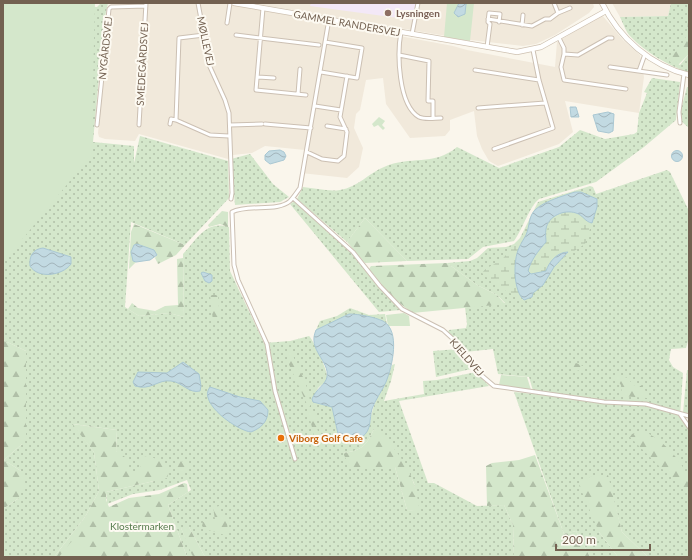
<svg xmlns="http://www.w3.org/2000/svg" width="692" height="560" viewBox="0 0 692 560" font-family="Lato,sans-serif">
<defs>
<pattern id="grass-dots" width="8" height="8" patternUnits="userSpaceOnUse"><rect width="8" height="8" fill="#d4e7cb"/><path d="M2 2h.1M6 6h.1" fill="none" stroke="#b0bfa7" stroke-width="1.8" stroke-linecap="round"/></pattern>
<pattern id="forest-firs" width="22" height="20" patternUnits="userSpaceOnUse"><rect width="22" height="20" fill="#d4e7cb"/><path d="M5 1l3.5 6h-7zM16 11l3.5 6h-7z" fill="#b0bfa7"/></pattern>
<pattern id="wetland-marsh" width="20" height="14" patternUnits="userSpaceOnUse"><rect width="20" height="14" fill="#d4e7cb"/><path d="M1 5h8M5 5V1M11 12h8M15 12V8" fill="none" stroke="#b0bfa7"/></pattern>
<pattern id="water-waves" width="16" height="10" patternUnits="userSpaceOnUse"><rect width="16" height="10" fill="#c2dae2"/><path d="M0 5q4-4 8 0t8 0" fill="none" stroke="#a2b4ba"/></pattern>
</defs>
<rect width="100%" height="100%" fill="#faf6ec"/>
<path fill="#f1e9db" d="M111,3H223L453,46L467,50L555,67L557,42L602,15L623,40L640,55L644,77L639,113L565,101L573,132L559,144L498,166L489,161L482,149L477,136L474,111L450,120V130L445,136L410,138L386,104L383,78L366,80L360,110L356,114L354,128L363,148L359,167L347,178L301,173L305,150L265,146L252,153L233,155L228,159L139,134L135,141L105,139L99,137L98,133Z
M251,3H593L594,7L589,13L555,35L536,44L523,46L470,40Z
M612,3H671L668,16L620,17Z"/>
<path fill="#f3e8f7" d="M311,3H416L413,20L310,6Z"/>
<path fill="url(#grass-dots)" fill-rule="evenodd" d="M42,3L97,7L101,3H108L104,21L93,142L134,146V163L140,136L228,161L229,198L185,245L131,222L132,207L125,307L139,316L169,313L184,317L183,254C198,238 206,220 229,227L230,271L264,343L290,341L309,336C313,339 329,373 327,378C326,383 322,384 319,387C316,390 315,398 313,402L332,407L340,442L339,438L345,441L370,423C372,402 385,385 392,365L395,364L391,381L384,401L424,394L423,381L437,380L476,372L489,386L399,401L428,483H434L477,506L504,505L513,525L514,557H205L189,527L181,528L194,557H187L168,505L191,490L187,480L160,490L133,494L107,504L106,492L154,481L140,456V472L129,471L116,451L117,430L73,424L94,452L99,491L85,517L54,557H3V509L19,498L21,471L4,460L22,444L26,351L3,340V203L32,194ZM374,429L405,466L414,483L419,511L407,510L395,467L343,453C363,450 366,446 374,429Z
M671,3H689C689,16 690,39 680,49C677,53 671,56 667,58L680,65L689,54V73C668,65 646,53 630,36C626,32 623,23 620,17L668,16Z
M652,78L680,82L676,120L644,147L596,182L539,199C529,207 523,229 514,241L483,247L468,259L407,261L365,218L347,242L297,199L303,187C315,188 329,192 340,190C358,187 369,173 384,167C410,155 433,167 457,147L499,168L559,147L580,130L605,139L634,134L637,132L639,113L647,93L644,92Z
M687,87H689V128L681,121L680,113Z
M250,154L273,184L289,197L280,202L235,205L231,159Z
M667,170L670,172L689,211V338L686,348L671,349L669,360L673,367L683,373L680,417L689,429V557H648L622,532L607,475L599,532L618,557H590L576,531L564,534L514,392L534,394L529,377L498,374L493,349L465,352L448,332L449,330L466,328L467,324L465,307L505,303L497,295L477,285L447,263L470,261L477,258L488,248L506,247L514,244L520,238L538,202L590,186L593,187L596,194Z
M295,201L342,242L400,310L379,312L290,204Z
M350,308L369,315L385,314L387,325L383,321L350,314L316,330L320,321L337,316Z
M458,349L471,365V369L436,377L433,351Z
M687,370H689V415L683,413Z"/>
<path fill="url(#forest-firs)" d="M689,14V54L677,66L672,64L667,58C688,46 686,36 689,14Z
M222,211L228,212V227L220,224L209,227L208,225Z
M365,218L407,261L365,263L347,242Z
M134,224L185,245L176,255L158,264L155,258L157,255L133,261L136,262L129,269L131,232Z
M183,258L184,317L169,313L139,316L128,309L132,303L138,308L155,311L165,306L178,305L177,259Z
M447,263L477,285L497,295L505,304L412,313L392,297L369,269L371,266Z
M210,295H218L220,321H213Z
M3,340L26,351V436L22,444L4,460L21,471L23,476V488L19,498L3,509Z
M288,351L293,354L295,362L304,379L309,394L310,405L314,412L319,437L314,436L306,402L287,360Z
M576,363L585,367V369L576,371L568,367L571,364Z
M616,375L628,378L633,385L642,386L650,397L647,398L622,396L621,385L615,378Z
M72,424L117,430L116,451L128,459L129,471H140V456L154,458L169,466L168,475L167,478L106,492V500L109,507L129,498L159,494L184,483L187,484L188,492L168,505L187,557H54L85,517L99,491L94,452Z
M374,429C391,442 408,464 414,484C417,493 418,502 420,512L407,510L395,467L351,469L343,453C363,450 366,446 374,429Z
M642,431C660,436 692,468 688,488H682L677,481L661,468L630,437L632,434Z
M535,455L564,534L576,531L590,557H514L513,525L504,505L487,506L486,466L492,463L519,460Z
M175,460L187,462V470L180,474L177,470Z
M601,475H608L622,532L648,557H618L599,532L579,485L585,478Z
M219,506L221,514L227,520L228,536L205,529L202,526L203,522L215,519L213,508Z
M182,527H189L205,557H194L192,555L181,528Z"/>
<path fill="url(#wetland-marsh)" d="M566,211L576,213L592,223L585,244L562,259L566,255L565,252C556,255 549,261 547,271L529,274L528,269C533,259 538,251 546,242C546,228 549,214 566,211Z
M523,240C512,258 515,280 522,299L496,286L482,273C487,265 506,262 508,250Z"/>
<path fill="#d4e7cb" d="M3,3H95L91,155L3,263Z
M447,3H474L470,41L444,37Z
M379,117L385,121L382,125L385,128L383,130L378,125L374,127L372,124Z
M404,313L409,316L410,326H388L386,315Z
M501,375L527,377L531,390L499,385Z
M71,542L78,543L92,554L89,557H59Z"/>
<path fill="url(#water-waves)" stroke="#aac8d3" d="M459,3H469L466,4L465,14L458,17L454,13Z
M570,107H576L579,117H571Z
M608,112L614,114L613,131L609,133L598,131L593,115Z
M280,150L284,152L286,156L284,160L270,164L265,160V155L269,151Z
M671.5 156a5.5 5.5 0 1 1 11 0a5.5 5.5 0 1 1-11 0Z
M575,192H581L597,199V207L592,223C585,222 583,215 576,213C564,209 548,216 546,229C545,234 546,238 546,242C538,251 531,260 528,271L531,274L546,271C549,262 557,252 568,252L554,267L543,285L533,293L532,297L524,300C513,291 513,260 519,248C521,243 524,239 526,235C530,226 528,216 536,209C545,201 563,196 575,192Z
M137,244L154,250L157,255L150,260L136,262L133,261L131,252L134,245Z
M43,248L71,257V264C62,276 38,279 30,266C29,256 33,249 43,248Z
M203,272L212,275V281L209,283L205,281L201,273Z
M349,314C359,314 374,317 383,321C401,331 392,367 386,382C382,391 375,400 372,409C369,419 372,430 362,437C354,443 347,443 339,438L332,407L313,402L312,399C316,389 326,384 327,377C330,361 307,350 316,330Z
M183,362L199,374L201,386L200,391C189,394 182,382 171,381C158,379 151,391 135,386L133,382L138,372L167,373Z
M210,387L240,397L260,401L268,410C268,422 261,428 251,432C238,431 197,403 210,387Z"/>
<g fill="none" stroke-linecap="round" stroke-linejoin="round">
<defs>
<path id="street" d="M198,3L210,67L225,100L229,113L232,193L231,199
M554,3L558,13
M263,8L256,90L306,95
M488,19L532,26L545,19H550L558,13L570,8
M227,23L230,3
M522,25L523,15
M401,32C397,53 398,105 419,117C425,120 435,118 441,118
M412,34L418,3
M204,35L179,38L176,120L210,135L229,136
M236,35L319,45
M559,38L564,48V54L578,55L608,38H612
M487,47L490,24L488,22L489,13L500,14L499,22
M564,54L561,67L564,80L626,89
M399,55L429,61L428,101H433V118
M610,67L667,75
M475,70L539,80
M639,71L645,54
M321,72L357,78L362,48L325,42
M258,77L274,78
M298,94L300,69
M315,106L341,110
M478,108L545,103
M680,123L679,112L684,74
M170,124L171,119L176,120
M265,124L311,128
M97,125L109,9L111,7L146,6
M139,125L146,3
M230,125L262,124
M327,126L346,129
M494,149L553,128L539,80L533,50
M307,152L322,159L338,161L344,156L347,132L340,117L347,76
M293,198L353,252L380,286L402,309L443,330L454,340L481,375L494,386L604,402L646,404L689,416
M680,414L689,427
M295,459L275,391L267,344L238,280L234,265L232,212C248,204 278,212 290,201C294,197 297,192 300,188L329,19"/>
<path id="secondary" d="M234,3L517,52L541,47L606,11
M602,3C619,38 651,66 689,75"/>
</defs>
<use href="#street" stroke="#ccc0b3" stroke-width="5"/>
<use href="#secondary" stroke="#cec1b1" stroke-width="6"/>
<use href="#street" stroke="#fff" stroke-width="3"/>
<use href="#secondary" stroke="#fff" stroke-width="4.5"/>
</g>
<circle fill="#8d6e63" stroke="#fdfaf2" stroke-width="1.5" cx="388" cy="13" r="4"/>
<circle fill="#e8710a" stroke="#fdfaf2" stroke-width="1.5" cx="281" cy="438" r="4"/>
<g text-anchor="middle" dominant-baseline="central" stroke-width="4" stroke-linejoin="round" paint-order="stroke">
<g font-size="10" font-weight="bold" fill="#785e54" stroke="#fdfaf2" text-anchor="start">
<text x="396" y="13">Lysningen</text>
</g>
<g font-size="10" fill="#736151" stroke="#fdfaf2">
<text transform="translate(347 23) rotate(10)">GAMMEL RANDERSVEJ</text>
<text transform="translate(206 41) rotate(78)">MØLLEVEJ</text>
<text transform="translate(105 48) rotate(-84)">NYGÅRDSVEJ</text>
<text transform="translate(142 64) rotate(-87)">SMEDEGÅRDSVEJ</text>
<text transform="translate(467 357) rotate(49)">KJELDVEJ</text>
</g>
<g font-size="10" font-weight="bold" fill="#c56008" stroke="#fdfaf2" text-anchor="start">
<text x="289" y="438">Viborg Golf Cafe</text>
</g>
<g font-size="10" fill="#577c4e" stroke="#fdfaf2">
<text x="142" y="526">Klostermarken</text>
</g>
</g>
<rect width="692" height="560" fill="none" stroke="#736151" stroke-width="8"/>
<path d="M556 544v6h94v-6" fill="none" stroke="#736151" stroke-width="2"/>
<text x="562" y="544" font-size="12" fill="#736151" stroke="#fdfaf2" stroke-width="3" paint-order="stroke">200 m</text>
</svg>
